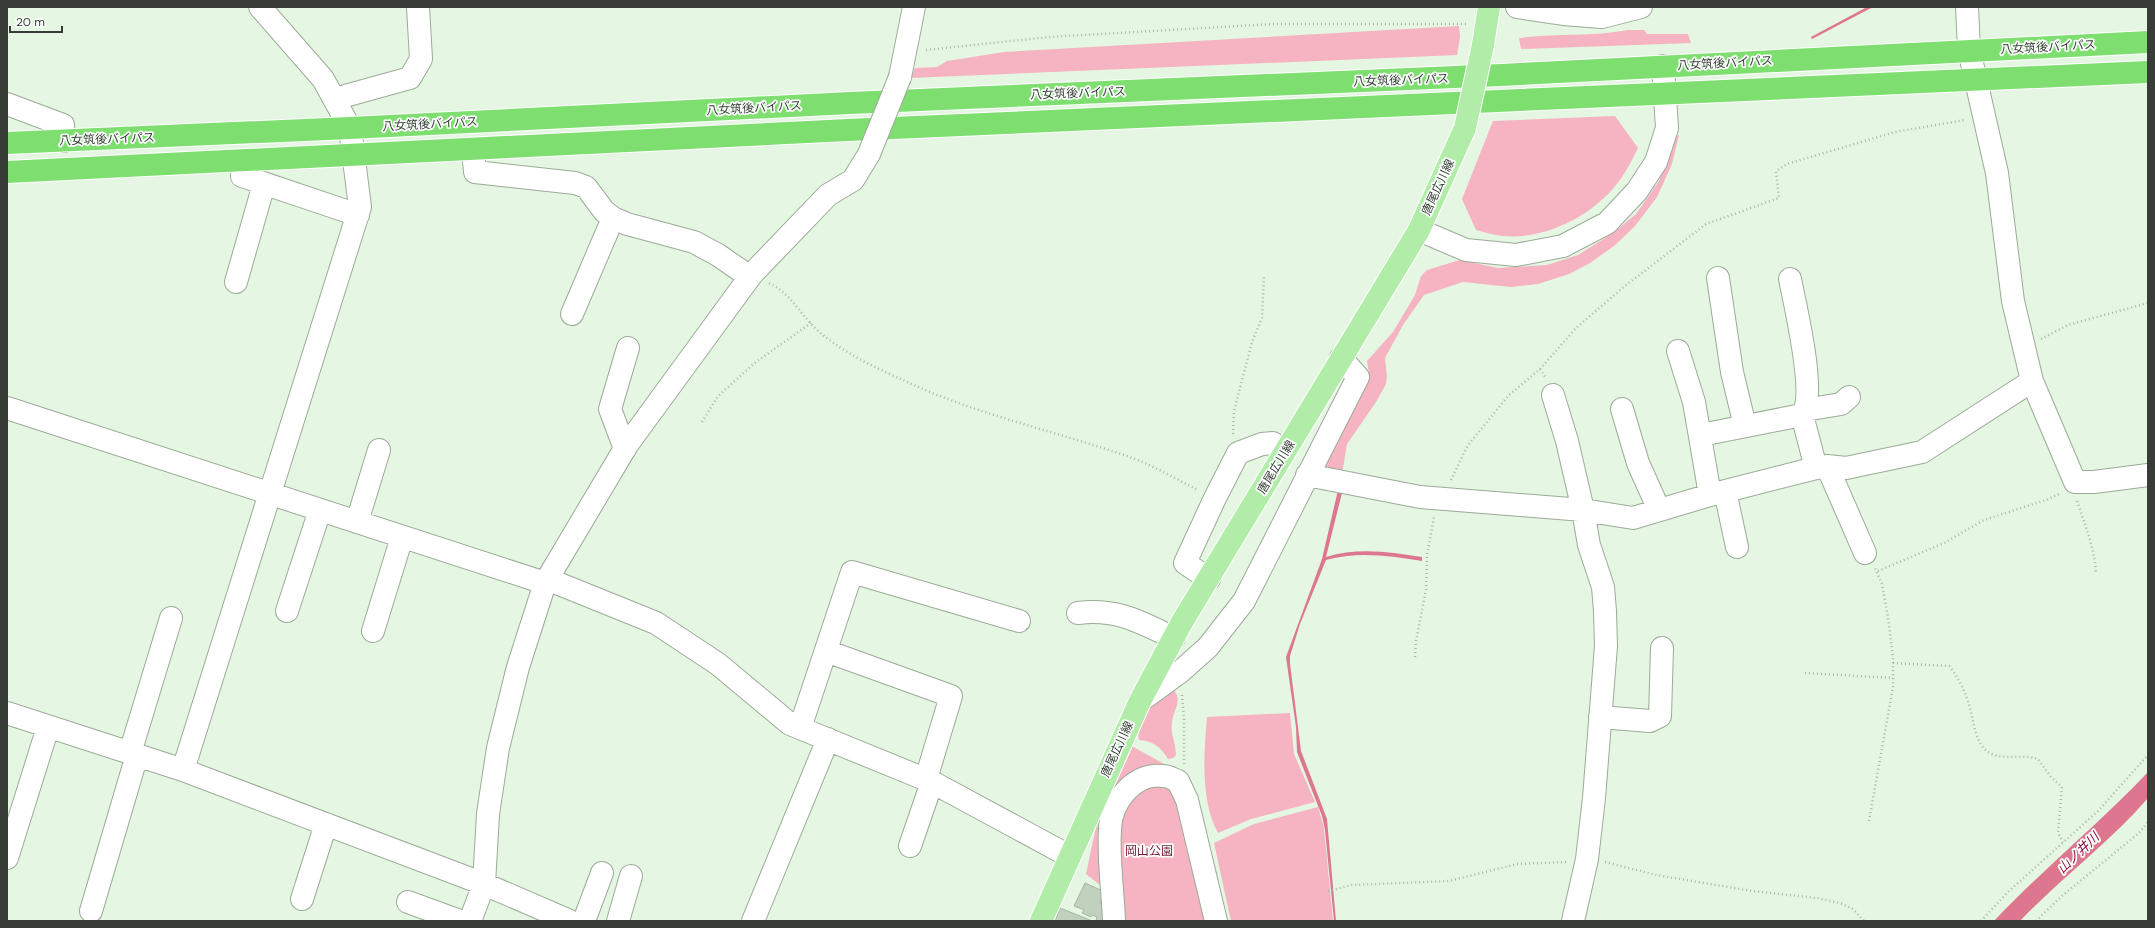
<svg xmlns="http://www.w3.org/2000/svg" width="2155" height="928" viewBox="0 0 2155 928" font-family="'DM Sans','Noto Sans JP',sans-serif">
<rect width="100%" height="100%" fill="#e5f6e2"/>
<path fill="#f6b3c1" d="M1459,26L1460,37L1457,55L911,78L915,68L937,67L947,61L1004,52Z
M1628,30H1644L1647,34H1688L1691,43L1521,49L1519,38C1555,33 1591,37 1628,30Z
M1615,116L1638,148C1633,158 1628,168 1622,177C1597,214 1547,240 1503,236C1494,235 1484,232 1476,230L1462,199L1493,121Z
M1679,135L1672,164L1657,197L1635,226L1614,246L1590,263L1569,274L1538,284L1511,287L1463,282L1424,295L1403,325L1385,358L1387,376L1386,384L1376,402L1347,444L1342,474L1325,468L1326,460L1369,374L1367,361L1393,332L1415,295L1421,276L1427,270L1460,260L1498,268L1547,265L1578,255L1613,233L1636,214L1659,181L1676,136Z
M1174,690C1183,702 1173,709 1172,723C1170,733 1176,744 1176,755L1173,758L1168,759C1161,747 1153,741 1139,740C1136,728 1146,708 1154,700C1158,695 1168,692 1174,690Z
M1290,713L1294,754L1315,802L1251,819L1218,833C1200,800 1204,753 1207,717Z
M1128,744L1166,765L1185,778L1225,921H1106L1105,889L1086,874L1101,803Z
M1318,807L1324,828L1333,921H1231L1214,843L1254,824Z"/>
<path fill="#dd7790" d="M1867,7H1873L1812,39L1811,37Z
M1343,489L1326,557C1358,547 1390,552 1422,557V561C1390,556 1358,551 1326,560L1300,624L1290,656V664L1301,751L1327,819L1336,921H1334L1325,830L1322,816L1297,752L1296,727L1286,657L1322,559L1338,490Z
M2148,772V798C2109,843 2061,878 2020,921H1994C2043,869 2099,824 2148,772Z"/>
<path fill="#c1d1be" stroke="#a7b7a4" d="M1085,883L1105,892L1100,903L1104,905L1102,911L1104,912L1105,921H1096L1097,917L1092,915L1091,917L1082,913L1084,910L1074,906Z
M1060,908L1090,920V921H1051L1053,917L1056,918Z"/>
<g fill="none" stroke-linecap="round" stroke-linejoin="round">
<defs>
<path id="minor" d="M1517,7L1563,14L1602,17L1641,7
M1967,7L1969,50L1997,173L2013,301L2032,381L2075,482H2094L2148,475
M900,77L914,7
M334,99L410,78L421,59L418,7
M7,104L63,125L64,141
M474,161L475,172L575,183L586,187L604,211L613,218L627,224L694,242L718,255L750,277
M242,172V176L358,215
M1419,230L1466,250L1516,255L1563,246L1607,223L1637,191L1656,162L1667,128L1663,66
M1718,278L1732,372L1745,426
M1790,279C1795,305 1817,395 1802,415L1816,468
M236,282L264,184
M572,314L613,218
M1678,351L1694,402L1710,495
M1553,395L1567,441L1583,510L1589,545L1603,587L1605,611L1606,646L1594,798L1587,859L1573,921
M7,408L545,583
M1622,409L1638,463L1659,510
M1805,410L1841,404L1849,397
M1701,435L1802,415
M625,449L610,409L628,348
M1827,466L1865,553
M1307,475L1420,497L1583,510L1633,518L1710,495L1816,468L1827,466L1846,468L1922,452L2032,381
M1725,491L1737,547
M357,522L379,450
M547,579L656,623L718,664L790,724L932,782L1069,856
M1209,579L1185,563L1215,498L1238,453L1262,444L1273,443
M287,611L320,510
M1078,613C1117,608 1140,622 1174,638
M373,631L402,537
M826,651L951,696L926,779
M1140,701L1180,672L1208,647L1244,601L1358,377L1341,358
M7,713L183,770L484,884L570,921
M1600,717L1650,721L1660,716L1662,648
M800,728L852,572L1019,621
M130,753L171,618
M183,770L360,207L350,128L323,79L260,7
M910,846L932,782
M7,858L48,727
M302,899L326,824
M408,902L460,921
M91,911L137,755
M470,921L484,884L488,814L498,748L518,667L545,583L627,445L752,274L828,195L853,180L869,154
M584,921L602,873
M618,921L631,876
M753,921L828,739
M1114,921C1113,891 1108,859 1110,829C1111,802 1134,772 1163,776C1168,776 1173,779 1178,781L1187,800L1216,921"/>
<path id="major" d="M1483,45L1489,7
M1041,921L1140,701L1182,622L1419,230L1465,128"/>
<path id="highway" d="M7,143L350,128L850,103L1501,75L2148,42
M7,172L848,130L2148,72"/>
</defs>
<use href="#minor" stroke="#9bab98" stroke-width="24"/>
<use href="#major" stroke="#fff" stroke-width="24"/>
<use href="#highway" stroke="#fff" stroke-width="24"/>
<path stroke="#aab7a8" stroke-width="2.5" stroke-dasharray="1 3" stroke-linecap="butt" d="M926,50L1049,37L1273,24H1467
M769,283C789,292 799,312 814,327C839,351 874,367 905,381C975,414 1051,430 1124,455C1149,463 1174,478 1198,490
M2041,339L2068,325L2148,303
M1540,369L1546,378
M702,422L718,396L756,362L811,323
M1233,434L1234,411L1252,342L1262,318L1264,276
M1451,480L1468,445L1509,395L1540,369L1576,328L1625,286L1706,224L1779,198L1776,171L1787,164L1895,132L1965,120
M2077,501C2085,525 2094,546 2096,572
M1878,571L1944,543L1984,520L2046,500L2061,493
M1415,657L1416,641L1426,590L1427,555L1434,517
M1893,663L1949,666C1958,677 1964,689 1968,702C1974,718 1974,747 1992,754C2007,760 2023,754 2038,759L2051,777L2062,787L2058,833L2063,842
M1805,673L1893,678
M1182,695L1184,719V764
M1869,821L1893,687V658L1888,617L1882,584L1875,568
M1605,862L1656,875L1752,891L1817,898L1840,903L1853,909L1864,921
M1328,891L1352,885L1449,881L1517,864L1567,862
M1981,921L2008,892L2098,811L2148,755
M2036,921L2063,895L2139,833L2148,822"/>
<use href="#minor" stroke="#fff" stroke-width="22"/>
<use href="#major" stroke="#b2eca9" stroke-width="22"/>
<use href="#highway" stroke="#7edf70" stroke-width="22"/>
<defs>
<path id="minor-bridge" d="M869,154L900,77"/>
<path id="major-bridge" d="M1465,128L1483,45"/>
</defs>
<use href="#minor-bridge" stroke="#9bab98" stroke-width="24" stroke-linecap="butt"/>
<use href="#major-bridge" stroke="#fff" stroke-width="24" stroke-linecap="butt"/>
<use href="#minor-bridge" stroke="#fff" stroke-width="22"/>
<use href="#major-bridge" stroke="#b2eca9" stroke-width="22"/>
</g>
<g text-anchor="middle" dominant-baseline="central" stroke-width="3.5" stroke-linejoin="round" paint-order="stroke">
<g font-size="12" fill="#373d36" stroke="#fbfffb">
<text transform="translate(2048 47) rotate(-3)">八女筑後バイパス</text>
<text transform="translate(1725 63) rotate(-3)">八女筑後バイパス</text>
<text transform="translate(1401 80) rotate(-2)">八女筑後バイパス</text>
<text transform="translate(1078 93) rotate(-2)">八女筑後バイパス</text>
<text transform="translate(754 108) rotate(-3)">八女筑後バイパス</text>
<text transform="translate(430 124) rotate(-3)">八女筑後バイパス</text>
<text transform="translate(107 139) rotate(-2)">八女筑後バイパス</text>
<text transform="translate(1438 187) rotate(-65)">唐尾広川線</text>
<text transform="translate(1276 467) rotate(-59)">唐尾広川線</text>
<text transform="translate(1117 749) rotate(-65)">唐尾広川線</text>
</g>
<g font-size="12" fill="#751939" stroke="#fbfffb">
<text x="1149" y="851">岡山公園</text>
</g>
<g font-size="13" font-style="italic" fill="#8b0a40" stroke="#fbfffb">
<text transform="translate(2078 853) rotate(-44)">山ノ井川</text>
</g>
</g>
<rect width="2155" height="928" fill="none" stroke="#373d36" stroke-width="16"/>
<path d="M10 26v6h52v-6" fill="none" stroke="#373d36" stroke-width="2"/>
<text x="16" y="26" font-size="12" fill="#373d36" stroke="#fbfffb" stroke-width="3" paint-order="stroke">20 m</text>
</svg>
